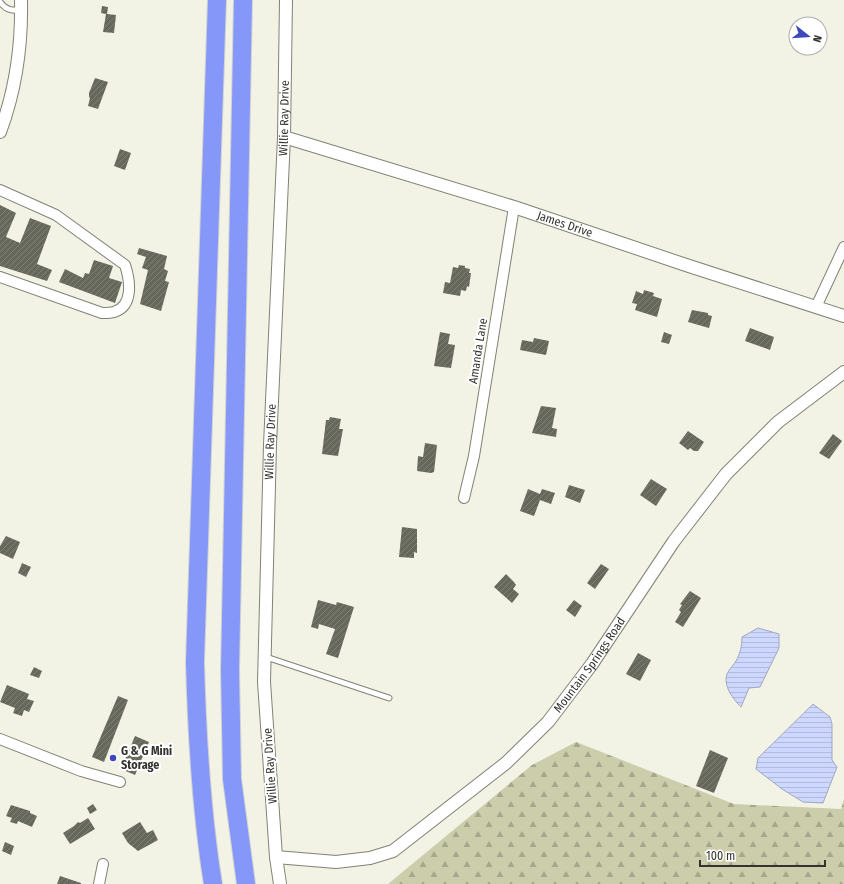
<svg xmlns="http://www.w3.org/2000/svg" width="844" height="884" viewBox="0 0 844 884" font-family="'Fira Sans Condensed',sans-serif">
<defs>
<pattern id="forest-firs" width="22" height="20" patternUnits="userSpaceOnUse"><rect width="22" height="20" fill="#cbcdab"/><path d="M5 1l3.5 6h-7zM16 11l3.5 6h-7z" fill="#a6a78c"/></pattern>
<pattern id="water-rules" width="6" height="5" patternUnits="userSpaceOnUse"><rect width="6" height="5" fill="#ced8ff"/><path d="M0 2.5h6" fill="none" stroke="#b2badb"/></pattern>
<pattern id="building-hatch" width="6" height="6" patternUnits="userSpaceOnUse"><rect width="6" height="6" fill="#67685c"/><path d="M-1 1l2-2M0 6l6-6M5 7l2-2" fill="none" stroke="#7e7e75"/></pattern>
</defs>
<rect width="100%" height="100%" fill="#f2f3e5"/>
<path fill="url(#forest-firs)" d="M576,742L734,804L841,809L844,799V884H388L532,765Z"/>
<path fill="url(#water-rules)" stroke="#a0a7c1" d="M758,628L779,634V648L760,687L749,688L741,707C733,699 723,686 727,674C729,669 734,665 736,661C740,654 742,646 742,637Z
M813,704L830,717L832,724V760L837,767L823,803L803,802L782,789L756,769L758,758Z"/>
<path fill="url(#building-hatch)" d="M102,6L108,7L107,14L116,15L114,33L103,32L106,14L101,13Z
M95,78L108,82L98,109L88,106L90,98L89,97V93Z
M120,149L131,153L125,170L114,166Z
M0,205L16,213L6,237L20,243L30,218L51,226L37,264L52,270L47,281L0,266Z
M139,248L167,256L164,269L168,271L165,281L169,282L161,311L140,304L148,270L142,268L146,257L137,254Z
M94,260L113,266L109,278L122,282L115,303L59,282L65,269L83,278L85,273L89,274Z
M459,265L465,266V268L470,269L469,273H471L469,287L467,286L466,291L461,290L460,296L443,293L445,282L450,283L453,267L458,268Z
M644,290L654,293L653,296L662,299L657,317L635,310L637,304L632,303L636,291L643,294Z
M692,310L708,313V315L712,316L709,328L688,322Z
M750,328L774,337L770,350L745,341Z
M440,332L450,334L448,344L455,345L451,368L434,366Z
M664,332L672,335L669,344L661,342Z
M534,338L549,341L546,355L520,350L522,340L533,342Z
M541,406L556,408L552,428L557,429L556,437L532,433Z
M330,417L341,419L339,429H343L338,456L322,454L326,420H329Z
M688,431L704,442L698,451H694L690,448L688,450L679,443Z
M833,434L842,441L829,459L819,453Z
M425,443L437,445L434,472L431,473L417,471L418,456L423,457Z
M651,479L667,489L656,506L640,495Z
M569,485L585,490L580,503L565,497Z
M528,489L540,494L542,489L555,493L551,504L540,500L534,516L520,511Z
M402,527L417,529V553L414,552V558L399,557Z
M6,536L20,542L13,559L0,553V546Z
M22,563L31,567L26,577L18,573Z
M601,564L609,569L595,589L587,583Z
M506,574L514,582L516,585L513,589L519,594L512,603L494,587Z
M690,591L701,598L683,627L675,622L681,612L679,610L682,605L680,604Z
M318,600L336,605L337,602L354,607L338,658L326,654L335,629L319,624L318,629L311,627Z
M574,600L582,606L575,617L566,610Z
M638,653L651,660L640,681L626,674Z
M34,667L42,671L39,678L30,675Z
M7,685L29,694L27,699L34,701L29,712L24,710L22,716L13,713L15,708L0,702Z
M118,696L128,700L104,762L92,757Z
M135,736L149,742L135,775L121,769Z
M710,750L728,758L714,793L696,786Z
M93,804L97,810L90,814L87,808Z
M11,805L30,811V813L37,816L32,827L18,821L17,824L10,822L12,818L6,816Z
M88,818L95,829L70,844L63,833L74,826L78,822L80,823Z
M140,822L147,833L153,830L158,840L138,851L128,843L122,833Z
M5,842L14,846L11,855L2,851Z
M60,876L81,883V884H57Z"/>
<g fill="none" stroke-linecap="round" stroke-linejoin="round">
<defs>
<path id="service" d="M0,2C6,10 12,11 21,10
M266,657L389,698"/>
<path id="minor" d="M0,190L56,215L125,265C130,280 134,306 114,312C111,313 105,313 102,313L0,277
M816,307L844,247
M464,498L474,456L514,207
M0,739L81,771L120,782
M99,884L103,864"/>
<g id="tertiary">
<path d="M0,132C16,89 22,46 21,0"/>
<path id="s1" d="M284,137L514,207L689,266L844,316"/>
<path id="s2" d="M276,857L336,862L370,858L393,851L506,763L548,722L592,664L674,541L726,474L778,422L844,372"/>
<path id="s3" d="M280,884L276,857L264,682L270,445L284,137L286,0"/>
</g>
<path id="motorway" d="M243,0L230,670L232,779L246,884
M213,884C201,810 197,737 195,662L217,0"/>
</defs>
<use href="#service" stroke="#818276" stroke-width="7"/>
<use href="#minor" stroke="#818276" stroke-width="12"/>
<use href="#tertiary" stroke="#818276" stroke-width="14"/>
<use href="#motorway" stroke="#d2d2d1" stroke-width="20"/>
<use href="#service" stroke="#fff" stroke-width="5"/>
<use href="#minor" stroke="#fff" stroke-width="10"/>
<use href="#tertiary" stroke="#fff" stroke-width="12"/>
<use href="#motorway" stroke="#8598fa" stroke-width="18"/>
</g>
<circle fill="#3e47bb" stroke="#fff" stroke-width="1.5" cx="113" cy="758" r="4"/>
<g text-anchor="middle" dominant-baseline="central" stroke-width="4" stroke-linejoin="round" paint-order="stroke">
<g font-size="12" fill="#34342f" stroke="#fff">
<text stroke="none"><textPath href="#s3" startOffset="767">Willie Ray Drive</textPath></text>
<text stroke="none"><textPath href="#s1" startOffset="294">James Drive</textPath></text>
<text transform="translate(478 351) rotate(-81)">Amanda Lane</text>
<text stroke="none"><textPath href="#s3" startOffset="443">Willie Ray Drive</textPath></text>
<text stroke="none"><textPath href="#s2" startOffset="391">Mountain Springs Road</textPath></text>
<text transform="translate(270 766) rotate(-94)">Willie Ray Drive</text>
</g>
<g font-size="12" font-weight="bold" fill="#34342f" stroke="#fff" text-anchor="start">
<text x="121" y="751">G &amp; G Mini<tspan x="121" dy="14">Storage</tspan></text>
</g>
</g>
<g transform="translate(808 36) rotate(107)"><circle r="19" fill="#ffffff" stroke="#aeaeac"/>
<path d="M0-3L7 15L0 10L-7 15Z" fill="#3e47bb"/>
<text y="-6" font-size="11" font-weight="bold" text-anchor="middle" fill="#34342f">N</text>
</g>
<path d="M700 860v6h125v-6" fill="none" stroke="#34342f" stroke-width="2"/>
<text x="706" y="860" font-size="12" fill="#34342f" stroke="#ffffff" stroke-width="3" paint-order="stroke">100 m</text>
</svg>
